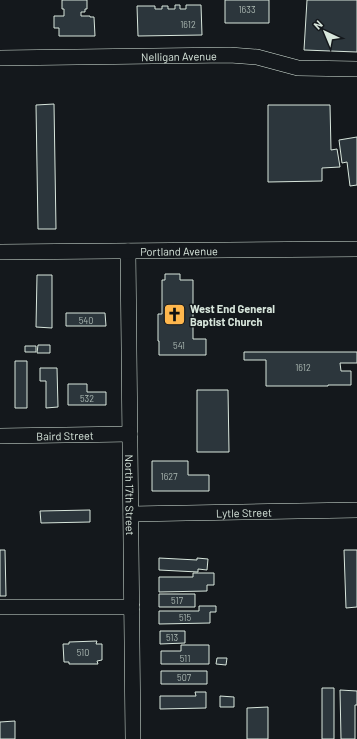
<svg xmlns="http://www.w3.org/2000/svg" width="357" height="739" viewBox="0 0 357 739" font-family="Barlow,sans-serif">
<rect width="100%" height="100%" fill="#14181c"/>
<path fill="#2c363c" stroke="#d8e6dc" d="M62,0H87V9H85V12H81V16H90V17H94L95,36H59V28H54V16H64V9H62Z
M225,0H269V23H225Z
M307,0H357V52L304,50Z
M175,5H180V9H186V5H201L202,35L138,36L137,6H155V9H162V6H168V9H175Z
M54,104L56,229H38L36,105Z
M268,105H330L331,150L337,149L340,167L322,168V181L268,182Z
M357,137V185L350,186L347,162L342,163L339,140Z
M165,274H180V280H193V339H206V355H159V341H158V314H162V280H165Z
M37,275H52V328L36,327Z
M66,313H105L106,326H66Z
M38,345H50V353H37Z
M25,346H36V352H25Z
M244,352H357V363H340L341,371H351V385H328V386H266V360H244Z
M15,361H27V408H15Z
M40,368H57L58,407L46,408V381H40Z
M68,384H87V392H106V405H68Z
M197,390H228L229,452H197Z
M152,461H188V475H209V491H152Z
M90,510V522L41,523L40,511Z
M0,550H5L6,596H0Z
M344,550H357V607L346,608Z
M159,558L197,560V558L208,559L207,570L198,569V572L159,570Z
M193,573H214V585H207V591L159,592V577H193Z
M159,594H195V607H159Z
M199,606H216V612H210V623L159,624V611H199Z
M160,631H185V643L160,644Z
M97,641L96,644H102V660L97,661L98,664H69V662H64L63,644H69V642Z
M181,645H209V664H161V651H181Z
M217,658H227L226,665L216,664Z
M161,671H207V684H161Z
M322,688H334V739H322Z
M340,690L357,691V705H355V739H341Z
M195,692H206V708L160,709V696H196Z
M220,696L234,697V707H220Z
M268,707V739H247V708Z
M15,721V739H0V722Z"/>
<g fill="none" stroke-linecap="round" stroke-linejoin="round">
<defs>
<g id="minor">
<path id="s1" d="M0,58L230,55L257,57L298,68L357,69"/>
<path id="s2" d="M128,251L133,739"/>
<path id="s3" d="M0,252L357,249"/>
<path id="s4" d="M0,436L130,434"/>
<path id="s5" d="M131,514L357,510"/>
<path d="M0,607H132"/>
</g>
</defs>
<use href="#minor" stroke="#d8e6dc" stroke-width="16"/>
<use href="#minor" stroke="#14181c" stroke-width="15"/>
</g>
<defs>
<symbol id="church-square" viewBox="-11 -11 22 22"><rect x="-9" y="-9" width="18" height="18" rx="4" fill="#ffb74d" stroke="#14181c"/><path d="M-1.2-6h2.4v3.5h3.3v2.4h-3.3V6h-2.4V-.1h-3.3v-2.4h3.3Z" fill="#111"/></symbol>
</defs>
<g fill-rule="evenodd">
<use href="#church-square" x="162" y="302" width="25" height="25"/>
</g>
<g text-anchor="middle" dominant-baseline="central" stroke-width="3" stroke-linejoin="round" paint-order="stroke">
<g font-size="9" fill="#adbab4">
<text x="247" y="9">1633</text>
<text x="188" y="24">1612</text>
<text x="86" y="320">540</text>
<text x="179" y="345">541</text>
<text x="303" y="367">1612</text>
<text x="87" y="398">532</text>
<text x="169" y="476">1627</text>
<text x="177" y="600">517</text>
<text x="185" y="617">515</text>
<text x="172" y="637">513</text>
<text x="83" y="652">510</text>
<text x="185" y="658">511</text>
<text x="184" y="677">507</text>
</g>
<g font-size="11" fill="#d8e6dc" stroke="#14181c">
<text stroke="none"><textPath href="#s1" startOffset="179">Nelligan Avenue</textPath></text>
<text stroke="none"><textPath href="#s3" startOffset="179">Portland Avenue</textPath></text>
<text stroke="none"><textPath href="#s4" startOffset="65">Baird Street</textPath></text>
<text stroke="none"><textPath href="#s2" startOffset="244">North 17th Street</textPath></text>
<text stroke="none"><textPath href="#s5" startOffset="113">Lytle Street</textPath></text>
</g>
<g font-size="11" font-weight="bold" fill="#d8e6dc" stroke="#14181c" text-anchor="start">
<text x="190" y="308">West End General<tspan x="190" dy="13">Baptist Church</tspan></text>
</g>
</g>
<g transform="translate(325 32) rotate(316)" stroke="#14181c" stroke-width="3" paint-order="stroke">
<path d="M0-3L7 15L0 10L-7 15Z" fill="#d8e6dc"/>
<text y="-6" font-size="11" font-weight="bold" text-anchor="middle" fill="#d8e6dc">N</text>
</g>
</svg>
